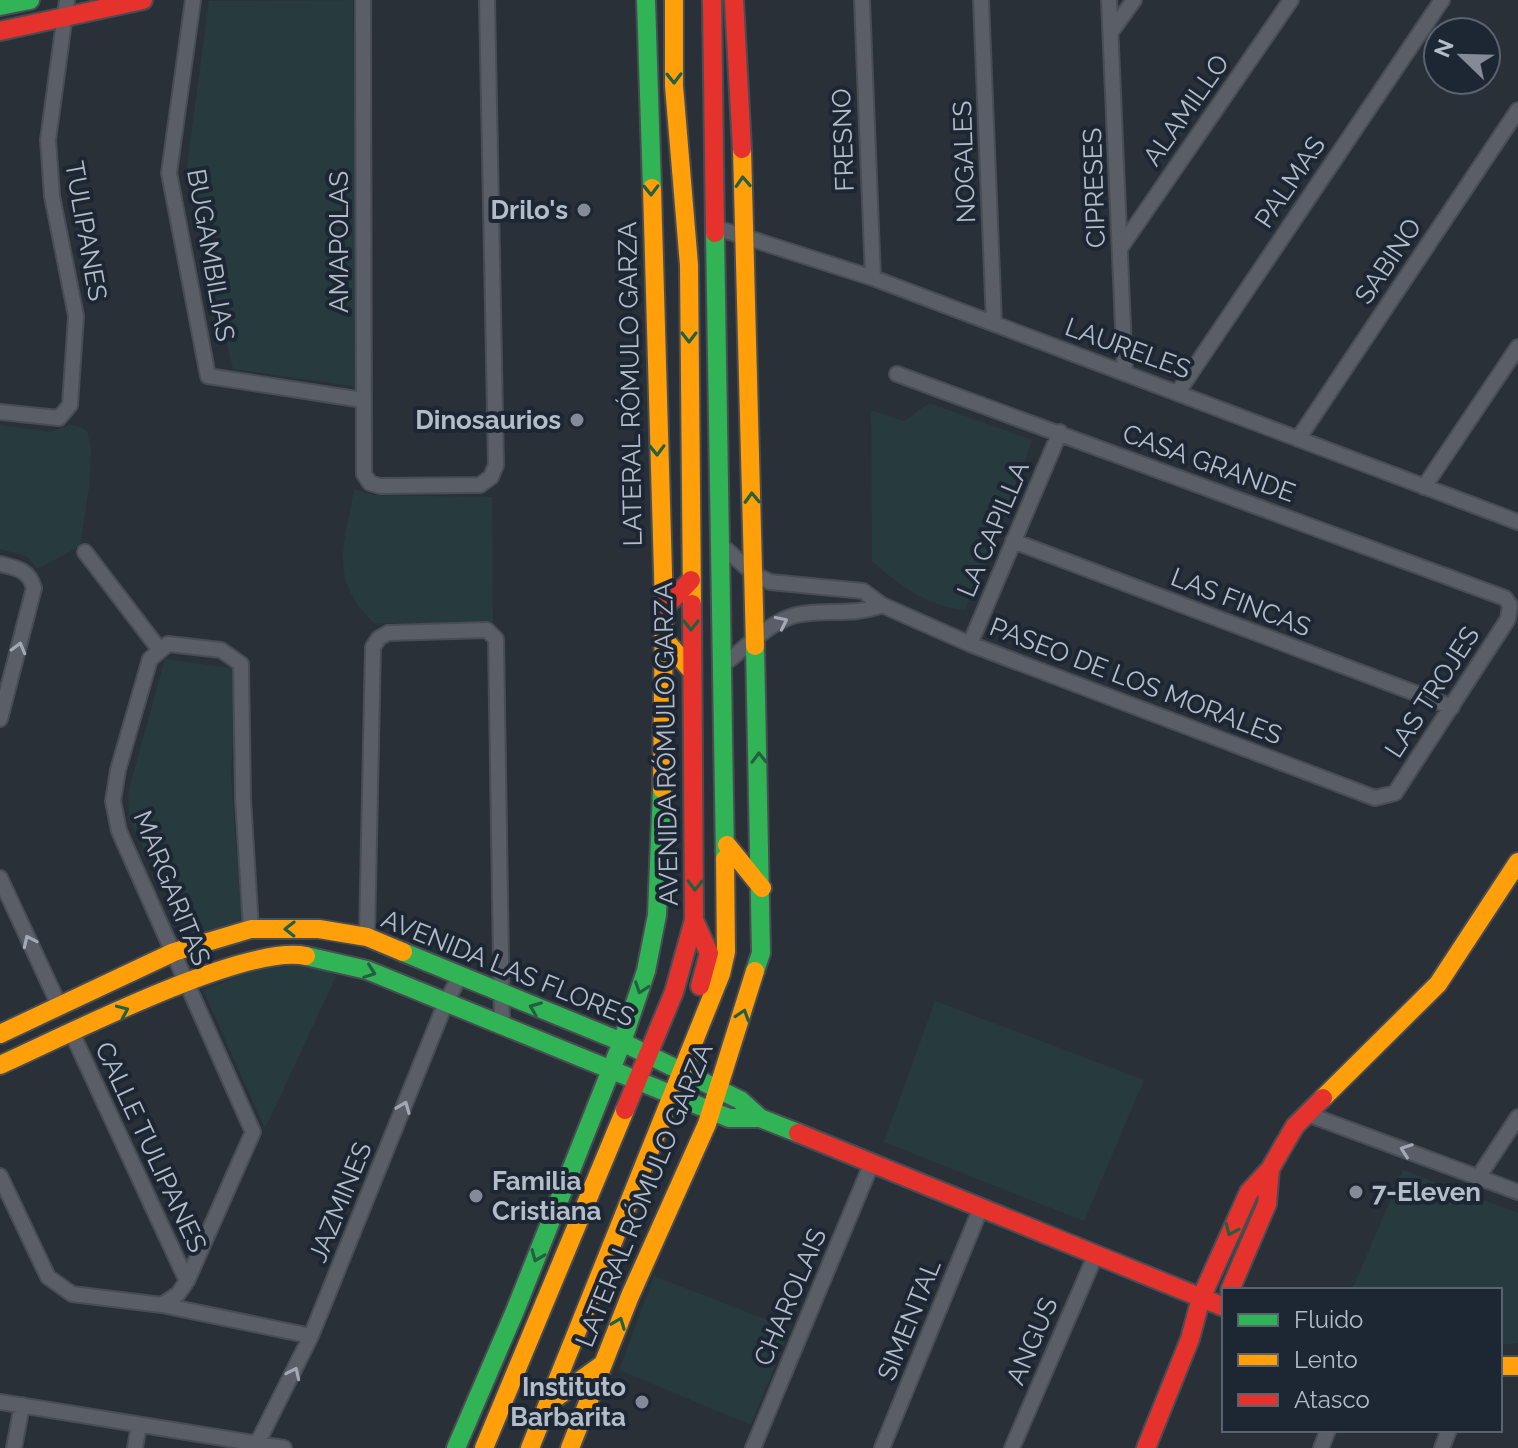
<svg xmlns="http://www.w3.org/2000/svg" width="1518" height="1448" viewBox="0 0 1518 1448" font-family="Raleway,sans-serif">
<rect width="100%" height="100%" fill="#2a3038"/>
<path fill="#273a3e" d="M353,0L360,387L233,369L186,173L209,1Z
M929,403L1032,440L1000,533L965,610C931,608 897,584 872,561L871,410L904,421Z
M70,424L87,430L91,449L89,487L80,546L38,569L26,556L0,549V425L51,432Z
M354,489L372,495L492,497L493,624L374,623C327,577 345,547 354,489Z
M165,659L238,669L231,774L242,919L189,939L129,819L128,793Z
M297,966L338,972L265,1129L203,990L263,967Z
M935,1001L1144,1080L1084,1221L884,1142Z
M1403,1170L1518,1213V1343L1500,1345V1290H1352Z
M654,1276L790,1329L751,1425L619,1370Z"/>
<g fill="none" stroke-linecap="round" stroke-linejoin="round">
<defs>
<path id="street" d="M193,0L169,173L208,376L363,400
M363,0L364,474L370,483L380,486L480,485L491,477L496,465L487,0
M862,0L873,278
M981,0L994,323
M1109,0L1125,373
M1111,32L1134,0
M717,228L873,278L1518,522
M1121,247L1291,0
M1178,392L1442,0
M0,412L59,418L70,405L76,316L52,196L48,140L67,0
M1298,439L1518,110
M1424,487L1518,347
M1013,541L1452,707
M720,544L754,574L770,582L863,591L882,605L970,644L1375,798L1395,793L1508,619L1510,605L1505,598L897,374
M85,552L159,649
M0,564C17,568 29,570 34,588L0,719
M970,644L1060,432
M724,664C746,648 769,622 796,615C826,608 853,617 882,605
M0,878L59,1005
M367,937L373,647L379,638L388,633L487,630L496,639L502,1026
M72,1033L187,1281
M1307,1114L1518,1192
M0,1176L48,1277L72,1294L162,1305L311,1336
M1479,1176L1518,1117
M162,1305L178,1294L187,1281L253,1132L119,831L113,801L118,770L150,659L168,644L221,650L241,664L243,799L251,929
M0,1402L284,1448
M14,1448L22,1405
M135,1448L139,1425
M255,1448L311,1336L446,1002L460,976
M753,1448L871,1165
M882,1448L980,1210
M1012,1448L1096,1254
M1321,1448L1328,1430
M1442,1448L1449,1430"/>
<path id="fast" d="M646,0L652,188
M0,6L30,0
M715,233L725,859
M755,646L761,953L755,971
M403,952L622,1042L740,1100L760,1118L798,1133
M306,956L367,970L729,1118H760
M456,1448L515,1311L622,1042L646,971L657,915L662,789"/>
<path id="slow" d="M674,0V86L689,265L692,604
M742,149L755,646
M652,188L664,608L662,789
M665,640L691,670
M727,845L762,888
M0,1034L174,952L251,929H319L367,937L403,952
M0,1065C63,1037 245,943 306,956
M1323,1098L1438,984L1518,862
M1500,1366H1518
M550,1402L603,1364
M484,1448L625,1110
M530,1448L721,974L726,952L725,859
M570,1448L630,1296L707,1124L755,971"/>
<path id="jam" d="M712,0L715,233
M734,0L742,149
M0,31L143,0
M664,608L691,580
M694,920L709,953L700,986
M625,1110L674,992L694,920L692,604
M798,1133L1224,1307
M1230,1290L1267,1204L1270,1169
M1146,1448L1190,1339L1201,1298L1249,1192L1270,1169L1295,1126L1323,1098"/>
</defs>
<use href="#street" stroke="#484c53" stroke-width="18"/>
<use href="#fast" stroke="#484c53" stroke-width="22"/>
<use href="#slow" stroke="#484c53" stroke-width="22"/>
<use href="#jam" stroke="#484c53" stroke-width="22"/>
<use href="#street" stroke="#5a5e66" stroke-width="14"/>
<use href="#fast" stroke="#30b455" stroke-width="18"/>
<use href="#slow" stroke="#ff9f0a" stroke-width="18"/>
<use href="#jam" stroke="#e5322d" stroke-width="18"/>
</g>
<defs><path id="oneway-chevron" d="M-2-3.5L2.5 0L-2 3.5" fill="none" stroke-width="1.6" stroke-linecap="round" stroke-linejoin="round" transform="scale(2)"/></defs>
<g stroke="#255f41">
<use href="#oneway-chevron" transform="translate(674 78) rotate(89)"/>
<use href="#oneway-chevron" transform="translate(743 182) rotate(-93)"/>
<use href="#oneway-chevron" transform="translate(651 190) rotate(89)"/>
<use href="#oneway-chevron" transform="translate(689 337) rotate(90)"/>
<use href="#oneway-chevron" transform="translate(657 450) rotate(89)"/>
<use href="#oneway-chevron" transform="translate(752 498) rotate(-92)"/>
<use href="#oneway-chevron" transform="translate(691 625) rotate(90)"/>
<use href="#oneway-chevron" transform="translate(759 758) rotate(-91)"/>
<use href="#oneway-chevron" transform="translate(695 885) rotate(91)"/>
<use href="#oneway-chevron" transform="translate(290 929) rotate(-179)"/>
<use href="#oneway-chevron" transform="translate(370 972) rotate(20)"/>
<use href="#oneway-chevron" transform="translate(641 988) rotate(109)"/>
<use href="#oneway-chevron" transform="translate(535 1008) rotate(-158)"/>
<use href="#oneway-chevron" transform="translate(123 1011) rotate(-24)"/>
<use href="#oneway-chevron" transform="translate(743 1015) rotate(-72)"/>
<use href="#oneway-chevron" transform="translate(1231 1230) rotate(114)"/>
<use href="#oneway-chevron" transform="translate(537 1256) rotate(112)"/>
<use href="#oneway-chevron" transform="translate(619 1323) rotate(-69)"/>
</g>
<g stroke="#a2a9b5">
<use href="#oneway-chevron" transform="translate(782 622) rotate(-26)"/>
<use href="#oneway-chevron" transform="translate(19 648) rotate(-75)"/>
<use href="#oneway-chevron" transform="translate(29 941) rotate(-115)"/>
<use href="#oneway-chevron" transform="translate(404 1107) rotate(-68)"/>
<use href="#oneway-chevron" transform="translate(1406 1150) rotate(-160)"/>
<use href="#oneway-chevron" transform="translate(294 1373) rotate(-65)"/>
</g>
<g fill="#848b96" stroke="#1d2633" stroke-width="3">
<circle cx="584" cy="210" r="8"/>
<circle cx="577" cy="420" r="8"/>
<circle cx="1356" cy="1192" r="8"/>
<circle cx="476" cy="1196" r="8"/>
<circle cx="642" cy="1402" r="8"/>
</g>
<g text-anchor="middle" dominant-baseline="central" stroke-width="8" stroke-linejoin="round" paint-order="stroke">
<g font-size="26" fill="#b4bcc9" stroke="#1d2633">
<text transform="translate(1186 110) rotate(-55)">ALAMILLO</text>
<text transform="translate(843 140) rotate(-92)">FRESNO</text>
<text transform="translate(964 162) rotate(-92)">NOGALES</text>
<text transform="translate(1290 182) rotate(-56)">PALMAS</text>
<text transform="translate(1094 188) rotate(-92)">CIPRESES</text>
<text transform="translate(86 231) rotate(80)">TULIPANES</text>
<text transform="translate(339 242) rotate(-90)">AMAPOLAS</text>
<text transform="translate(211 255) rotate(80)">BUGAMBILIAS</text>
<text transform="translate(1388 261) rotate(-56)">SABINO</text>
<text transform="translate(1128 348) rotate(20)">LAURELES</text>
<text transform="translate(630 384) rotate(-91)">LATERAL RÓMULO GARZA</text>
<text transform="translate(1209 463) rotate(20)">CASA GRANDE</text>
<text transform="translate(993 529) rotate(-67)">LA CAPILLA</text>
<text transform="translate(1241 602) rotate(21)">LAS FINCAS</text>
<text transform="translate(1136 681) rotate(21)">PASEO DE LOS MORALES</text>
<text transform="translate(1432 692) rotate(-57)">LAS TROJES</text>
<text transform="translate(666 744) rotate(-91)">AVENIDA RÓMULO GARZA</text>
<text transform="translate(172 888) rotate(68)">MARGARITAS</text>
<text transform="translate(508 968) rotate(22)">AVENIDA LAS FLORES</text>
<text transform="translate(151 1147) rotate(65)">CALLE TULIPANES</text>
<text transform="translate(644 1195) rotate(-68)">LATERAL RÓMULO GARZA</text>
<text transform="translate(340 1202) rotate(-68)">JAZMINES</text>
<text transform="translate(790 1297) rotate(-67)">CHAROLAIS</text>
<text transform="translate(909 1320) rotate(-68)">SIMENTAL</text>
<text transform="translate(1032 1341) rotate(-67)">ANGUS</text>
</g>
<g font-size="26" font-weight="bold" fill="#b4bcc9" stroke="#1d2633" text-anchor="end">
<text x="568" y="210">Drilo's</text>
<text x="561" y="420">Dinosaurios</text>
<text x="492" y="1181" text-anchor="start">Familia<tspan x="492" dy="30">Cristiana</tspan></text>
<text x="1372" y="1192" text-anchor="start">7-Eleven</text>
<text x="626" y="1387">Instituto<tspan x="626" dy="30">Barbarita</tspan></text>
</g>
</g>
<rect x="1222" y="1288" width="280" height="144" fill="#1d2633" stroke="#59626f" stroke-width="2"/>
<rect x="1238" y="1314" width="40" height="12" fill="#30b455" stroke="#59626f" stroke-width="2"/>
<text x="1294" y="1328" font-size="24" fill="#b4bcc9">Fluido</text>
<rect x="1238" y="1354" width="40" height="12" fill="#ff9f0a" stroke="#59626f" stroke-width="2"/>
<text x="1294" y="1368" font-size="24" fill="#b4bcc9">Lento</text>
<rect x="1238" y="1394" width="40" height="12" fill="#e5322d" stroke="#59626f" stroke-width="2"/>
<text x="1294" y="1408" font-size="24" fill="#b4bcc9">Atasco</text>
<g transform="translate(1462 56) rotate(293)"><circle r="38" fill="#1d2633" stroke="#59626f" stroke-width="2"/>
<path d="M0-6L14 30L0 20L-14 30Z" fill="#848b96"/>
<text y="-12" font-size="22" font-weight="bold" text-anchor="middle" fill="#b4bcc9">N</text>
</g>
</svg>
